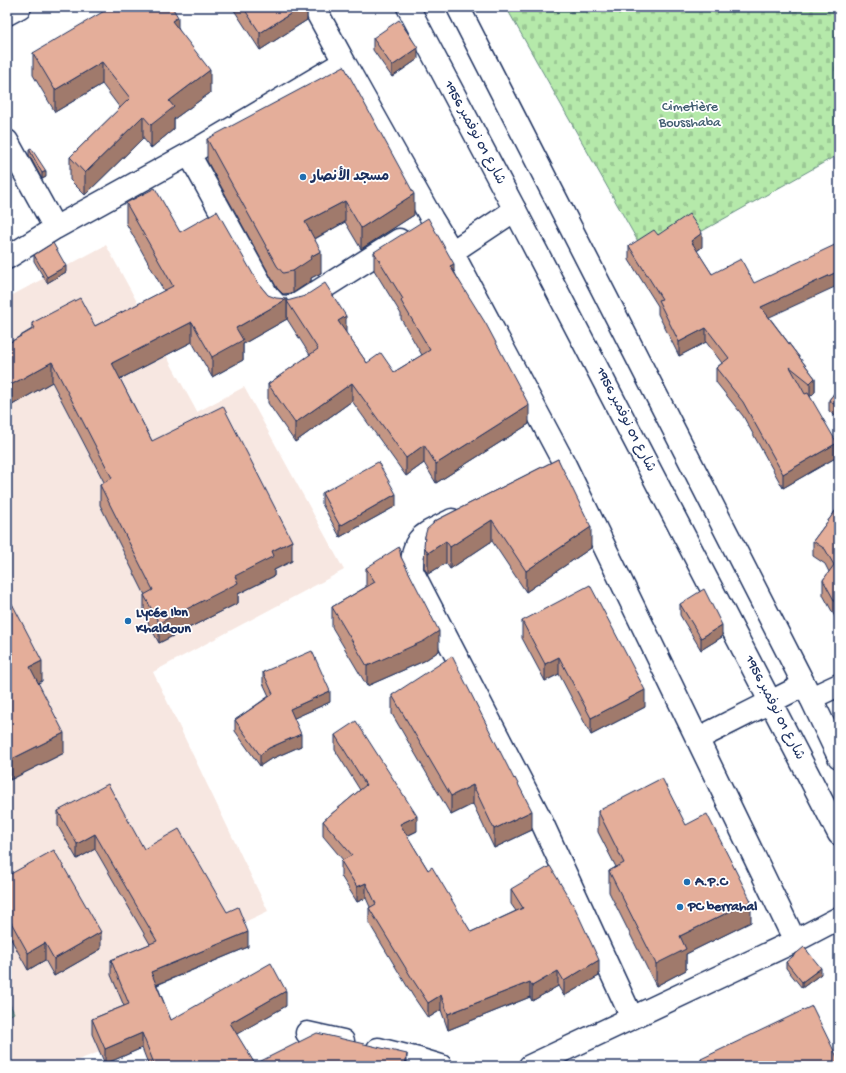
<svg xmlns="http://www.w3.org/2000/svg" width="846" height="1073" viewBox="0 0 846 1073" font-family="'Gochi Hand','Playpen Sans Arabic',sans-serif">
<defs>
<pattern id="cemetery-stones" width="16" height="16" patternUnits="userSpaceOnUse"><rect width="16" height="16" fill="#b5e9aa"/><path d="M2 7V4a2 2 0 0 1 4 0v3zM10 15v-3a2 2 0 0 1 4 0v3z" fill="#9bc895"/></pattern>
</defs>
<rect width="100%" height="100%" fill="#fff"/>
<filter id="ink" filterUnits="userSpaceOnUse"><feTurbulence type="fractalNoise" baseFrequency=".025" numOctaves="2"/><feDisplacementMap in="SourceGraphic" scale="8" xChannelSelector="R" yChannelSelector="G"/><feConvolveMatrix kernelMatrix="1 2 1 2 8 2 1 2 1" color-interpolation-filters="sRGB"/></filter>
<g filter="url(#ink)">
<path fill="#f7e7e1" d="M106,245L197,412L244,387L344,570L153,672L268,911L123,980L142,1036L62,1066H7V1017L14,1013L7,998V298Z"/>
<path fill="#b5e9aa" stroke="#688c84" d="M7,998L14,1013L7,1017Z"/>
<path fill="url(#cemetery-stones)" stroke="#688c84" d="M506,7H839V154L649,261Z"/>
<g fill="none" stroke-linecap="round" stroke-linejoin="round">
<defs>
<path id="minor" d="M314,7L344,62
M7,14L20,7
M7,141L55,228
M189,154L267,295L277,306L288,307L298,304L399,240
M452,252L515,210
M7,258L55,228L189,154L344,62L432,219L452,252L564,463L795,941
M452,520C424,535 411,535 412,571L539,816L632,1018
M811,698L839,685
M697,739L804,685
M307,1033L343,1041
M378,1049L418,1059L441,1066
M530,1066L795,941L839,918"/>
<path id="major" d="M408,7L515,210L839,834
M458,7L811,698L839,757"/>
</defs>
<use href="#minor" stroke="#1b2f5e" stroke-width="25"/>
<use href="#major" stroke="#1b2f5e" stroke-width="25"/>
<use href="#minor" stroke="#fff" stroke-width="22"/>
<use href="#major" stroke="#fff" stroke-width="22"/>
</g>
<path fill="#c49684" stroke="#1b2f5e" d="M232,7H307V20L260,50Z
M178,28L210,93L174,119V129L151,148L143,138L85,195L70,180V157L120,108L102,84L55,112L33,75V53Z
M373,38L418,59L392,77L373,50Z
M207,139L414,215L361,249L345,222L315,239L321,273L311,278V281L293,293L283,294L277,288L207,161Z
M29,149L46,177L42,179L29,155Z
M126,203L180,232L258,283L287,319L243,344V360L212,377L192,342L120,379L152,441L292,561L274,570V576L238,594V603L159,643L144,615V595H145L100,505V485L104,482L52,382L7,408V344L32,329V323L95,326L164,291L126,223Z
M658,235L702,247L697,251L712,274L769,317L815,378V392L810,397L837,457L783,488L743,416L716,382V368L722,363L706,342L679,356L658,314V306L629,260V246Z
M374,252L454,271L529,424L436,483L424,463L406,476L352,401L295,442L268,403V384L310,355L287,319V301L346,333L367,363L394,372L422,355L401,319V314L374,270Z
M34,255L66,272L47,283L34,261Z
M839,387V419L829,411V400Z
M558,459L591,548L526,592L492,541L450,569L446,563L428,574L424,568L425,536L433,524V522Z
M322,493L396,506L340,537L322,504Z
M839,506V624L823,595V580L829,572L825,564L813,556V541Z
M401,557L439,651L424,661L367,686L332,627V607L366,587V568Z
M7,594L42,681L38,683L64,753L10,780L7,774Z
M680,604L722,637L701,650L680,615Z
M522,621L645,707L591,735L559,674L545,681L522,638Z
M263,672L330,702L294,718L301,746L269,760L260,766L235,731V720L269,696L263,683Z
M392,695L514,779L532,830L494,848L473,804L451,815L392,714Z
M335,735L417,831L407,836L428,870L471,932L516,911L511,904V889L599,976L564,996L558,986L532,1001L530,997L448,1030L441,1010L428,1018L413,996L369,923V908L370,907L366,898L357,902L341,876V861L343,860L323,836V821L360,790L335,750Z
M58,811L144,849L248,947L157,985L171,1020L286,1006L236,1034L255,1064L407,1066H149L142,1048L105,1064L92,1034V1019L124,1006L111,975V960L150,944L95,849L77,859L58,826Z
M598,811L686,825L751,922L686,954V970L656,986L609,892V871L616,867L598,832Z
M7,876L101,949L54,976L45,960L28,970L7,932Z
M786,962L821,974L802,988L786,968Z
M701,1059L839,1066H701Z"/>
<path fill="#a07a6c" stroke="#1b2f5e" d="M301,7H307V20L260,50V33Z
M178,17V39L172,21Z
M418,48V59L392,77V66Z
M102,62V84L55,112V90Z
M210,70V93L174,119V129L151,148V125L169,101Z
M143,116V138L85,195V173Z
M46,171V177L42,179V173Z
M414,194V215L361,249V228Z
M345,201V222L305,244V222Z
M702,233V247L691,255V241Z
M321,251V273L311,278V281L293,293V271L310,257Z
M454,264V282L450,266Z
M66,266V272L47,283V277Z
M839,271V285L761,321V307Z
M287,299V319L243,344V360L212,377V357L236,328Z
M346,316V335L338,321Z
M192,322V342L112,383V363Z
M706,328V342L679,356V342Z
M52,362V382L7,408V387Z
M815,378V392L810,397V383Z
M352,383V401L295,442V423Z
M529,405V424L436,483V464Z
M837,443V457L783,488V474Z
M424,445V463L406,476V458Z
M396,494V506L340,537V526Z
M492,520V541L450,569V547Z
M591,527V548L526,592V571Z
M292,541V561L274,570V576L238,594V603L159,643V623L272,551Z
M446,541V563L428,574V553Z
M722,625V637L701,650V638Z
M439,631V651L424,661L367,686V666Z
M559,657V674L545,681V664Z
M42,661V681L30,687V667Z
M645,690V707L591,735V718Z
M330,691V702L290,720V709Z
M64,733V753L10,780V760Z
M301,734V746L269,760L260,766V755L269,748Z
M473,785V804L451,815V796Z
M532,811V830L494,848V829Z
M417,816V831L400,839V824Z
M95,834V849L77,859V844Z
M366,883V898L357,902V887Z
M751,901V922L686,954V970L656,986V964L680,936Z
M101,932V949L54,976V959Z
M248,932V947L151,987V972Z
M45,943V960L28,970V953Z
M599,960V976L564,996V981Z
M821,968V974L802,988V982Z
M558,971V986L532,1001V986Z
M530,982V997L448,1030V1014Z
M286,991V1006L230,1038V1023Z
M441,995V1010L428,1018V1003Z
M142,1033V1048L105,1064V1049Z
M407,1054V1066H405Z"/>
<path fill="#e4ae9a" stroke="#1b2f5e" d="M111,7H172L178,17L172,21L210,70L169,101L174,107L151,125L143,116L85,173L70,157L130,98L102,62L55,90L33,53Z
M243,7H301L260,33Z
M399,20L418,48L392,66L373,38Z
M344,66L414,194L361,228L345,201L305,222L321,251L310,257L311,259L293,271L283,273L277,266L207,139Z
M31,148L46,171L42,173L29,149Z
M155,188L180,232L217,211L258,283L268,295L276,298L287,299L236,328L243,340L212,357L192,322L112,363L152,441L223,406L292,541L272,551L274,556L235,576L238,583L159,623L144,595L153,590L100,485L112,478L52,362L7,387V344L35,328L32,323L80,298L95,326L173,286L126,203Z
M689,214L702,233L691,241L712,274L741,259L754,283L839,243V271L761,307L815,378L810,383L790,367L805,394L808,393L837,443L783,474L743,402L716,368L729,358L706,328L679,342L658,300L662,299L629,246L654,230L658,235Z
M428,218L454,264L450,266L486,324L529,405L436,464L424,445L406,458L352,383L295,423L268,384L318,349L287,301L305,296L325,283L346,316L338,321L367,363L381,353L394,372L430,350L401,301L403,299L374,252Z
M53,243L66,266L47,277L34,255Z
M839,387V408L829,400Z
M558,459L591,527L526,571L492,520L450,547L446,541L428,553L424,546L425,536L427,529L434,523L433,522Z
M378,462L396,494L340,526L322,493Z
M839,506V609L823,580L834,565L825,549L813,541Z
M399,547L401,557L439,631L424,641L367,666L332,607L375,582L366,568Z
M590,585L645,690L591,718L559,657L545,664L522,621Z
M704,589L722,625L701,638L680,604Z
M7,594L42,661L30,667L64,733L10,760L7,754Z
M312,651L330,691L290,709L301,734L269,748L260,755L235,720L273,694L263,672Z
M452,656L514,779L515,778L532,811L494,829L473,785L451,796L392,695Z
M356,721L417,816L400,824L428,870L432,867L471,932L523,908L511,889L550,866L575,908L599,960L564,981L558,971L532,986L530,982L448,1014L441,995L428,1003L413,980L369,908L376,904L366,883L357,887L341,861L352,855L323,821L366,785L335,735Z
M662,778L686,825L707,814L751,901L680,936L686,949L656,964L609,871L624,863L598,811Z
M108,784L144,849L179,829L227,912L238,907L248,932L151,972L171,1020L271,963L286,991L230,1023L255,1064L317,1033L407,1054L405,1066H230L229,1064L226,1066H155L142,1033L105,1049L92,1019L129,1004L111,960L157,941L95,834L77,844L58,811Z
M54,850L101,932L54,959L45,943L28,953L7,915V876Z
M804,947L821,968L802,982L786,962Z
M812,1006L839,1061V1066H704L701,1059Z
M667,1063L669,1066H659Z"/>
</g>
<g fill="#1f6fb2" stroke="#fff" stroke-width="1.5">
<circle cx="303" cy="177" r="4"/>
<circle cx="128" cy="621" r="4"/>
<circle cx="687" cy="882" r="4"/>
<circle cx="680" cy="907" r="4"/>
</g>
<g text-anchor="middle" dominant-baseline="central" stroke-width="3.5" stroke-linejoin="round" paint-order="stroke">
<g font-size="14" fill="#425e71" stroke="#fff">
<text x="690" y="107">Cimetière<tspan x="690" dy="16">Bousshaba</tspan></text>
</g>
<g font-size="14" fill="#1b2f5e" stroke="#fff">
<text transform="translate(474 133) rotate(62)">شارع 01 نوفمبر 1956</text>
<text transform="translate(625 420) rotate(63)">شارع 01 نوفمبر 1956</text>
<text transform="translate(774 708) rotate(63)">شارع 01 نوفمبر 1956</text>
</g>
<g font-size="14" font-weight="bold" fill="#1b2f5e" stroke="#fff" text-anchor="start">
<text x="311" y="177">مسجد الأنصار</text>
<text x="136" y="613">Lycée Ibn<tspan x="136" dy="16">Khaldoun</tspan></text>
<text x="695" y="882">A.P.C</text>
<text x="688" y="907">PC berrahal</text>
</g>
</g>
<rect width="846" height="1073" fill="none" stroke="#fff" stroke-width="24"/>
<rect x="12" y="12" width="822" height="1049" fill="none" stroke="#1b2f5e" stroke-width="1.5" filter="url(#ink)"/>
</svg>
